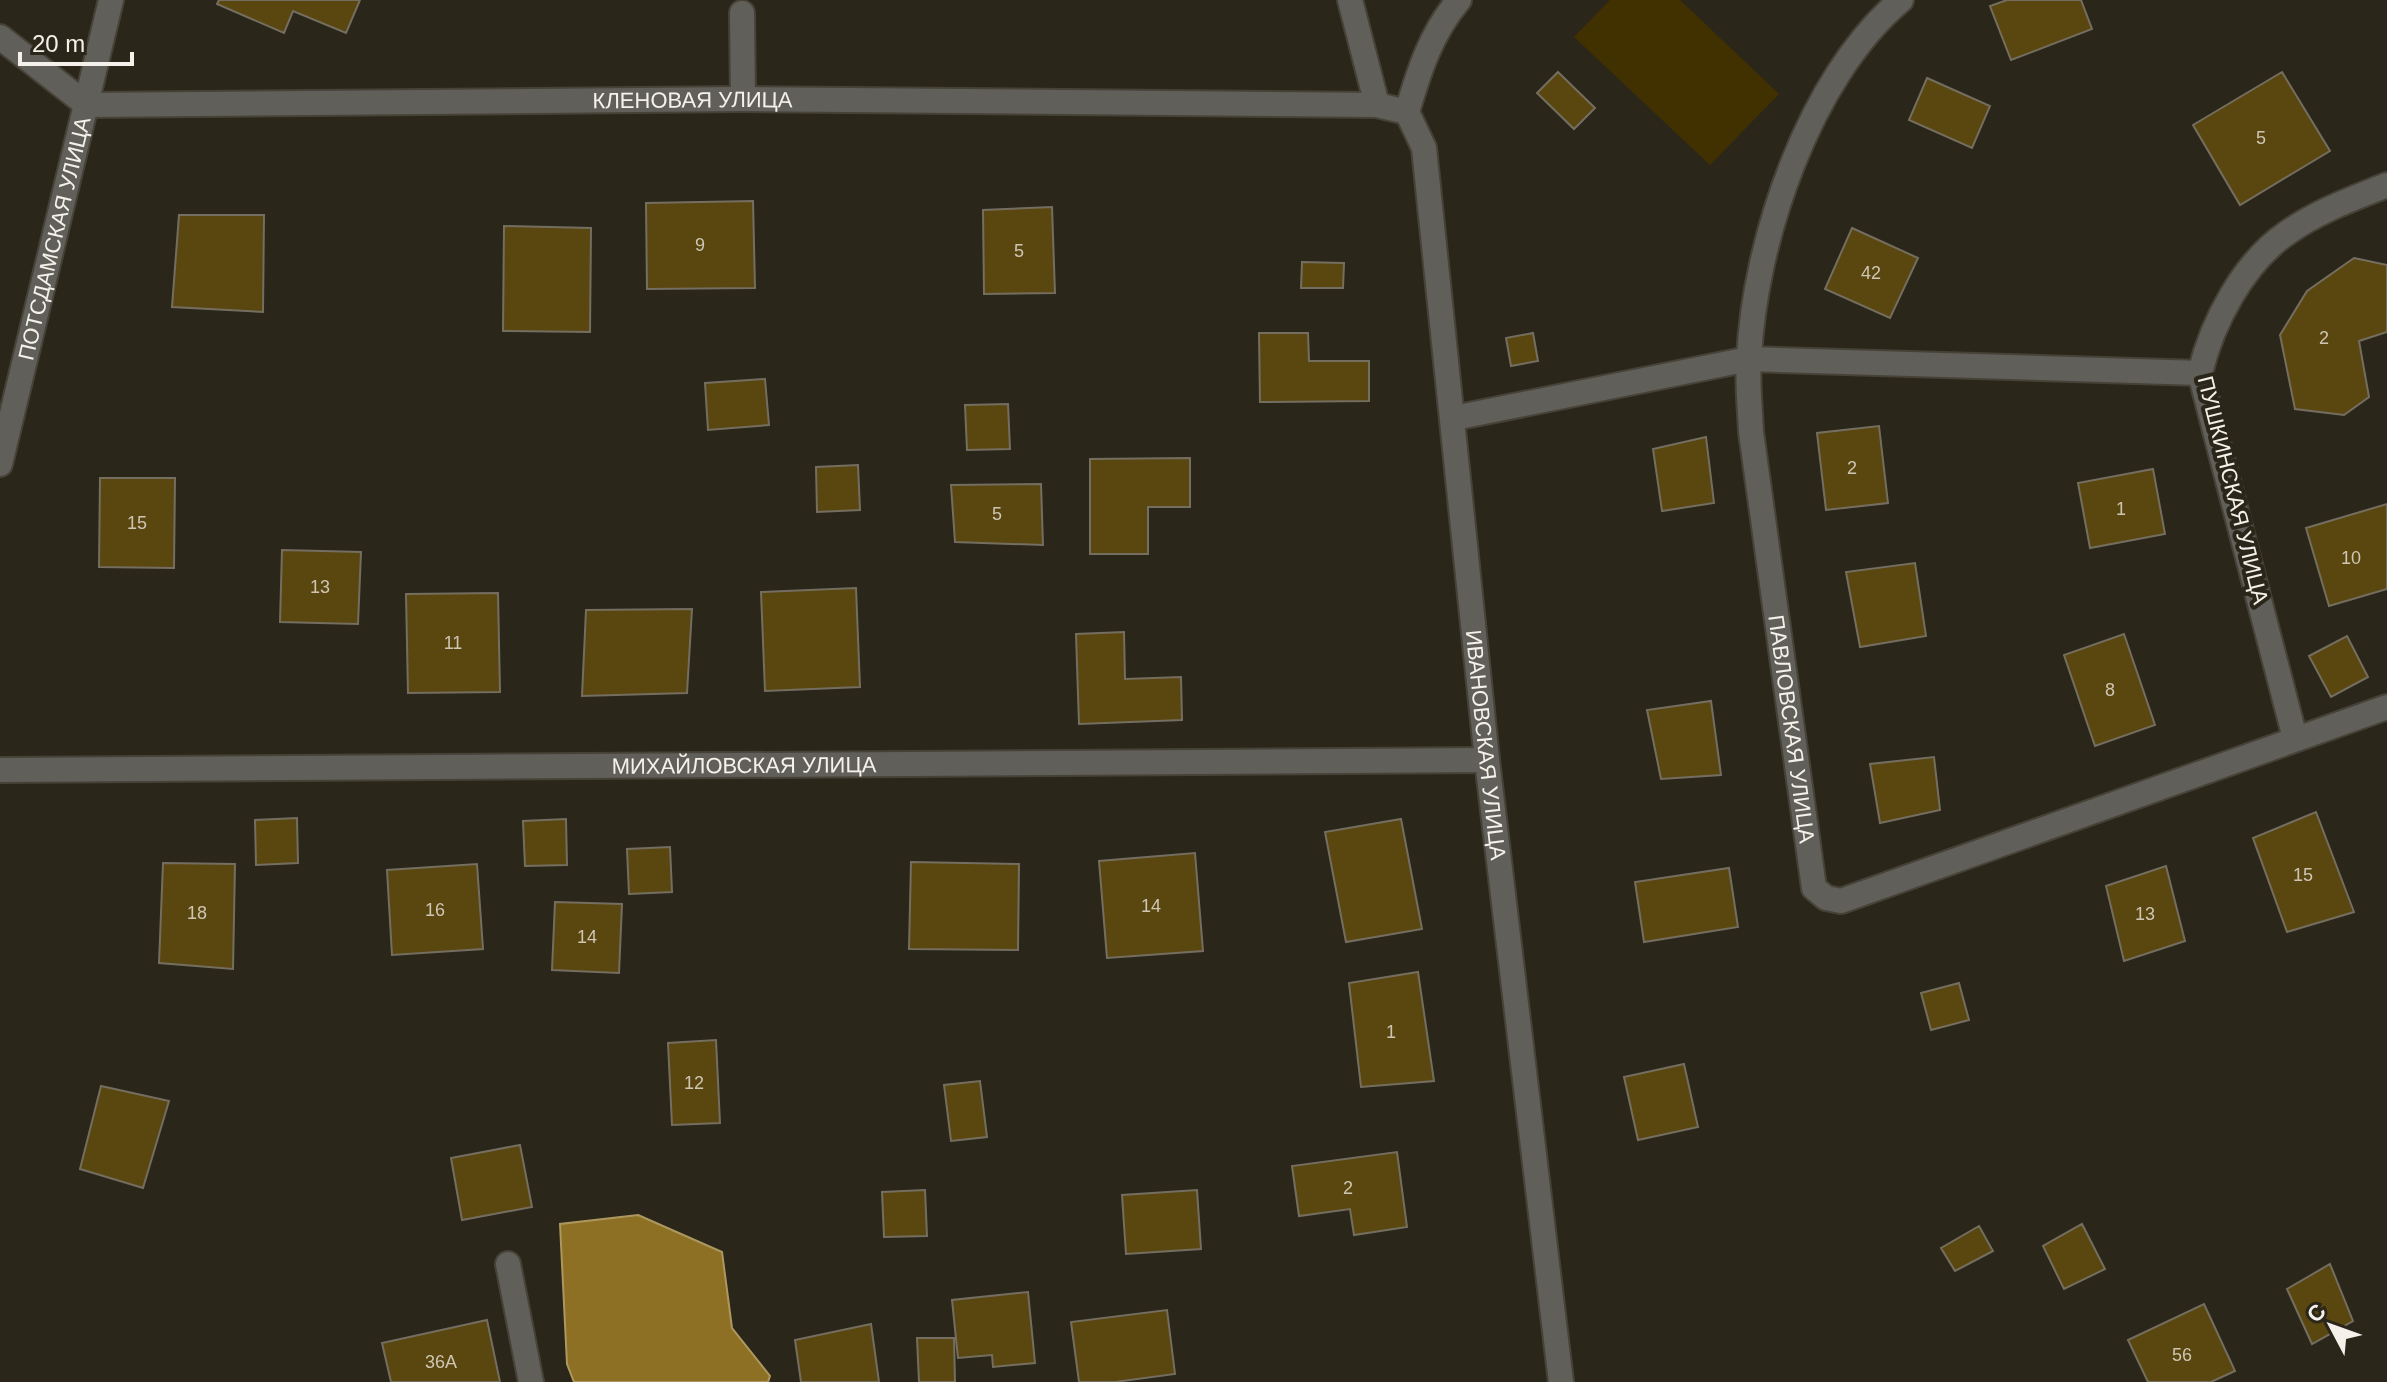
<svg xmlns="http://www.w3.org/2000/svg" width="2387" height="1382" viewBox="0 0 2387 1382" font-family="Arial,sans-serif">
<rect width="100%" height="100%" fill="#2b261a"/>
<path fill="#413000" d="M1610,0H1680L1779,94L1710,165L1574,37Z"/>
<path fill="#8d7023" stroke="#ac975f" stroke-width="2" d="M638,1215L722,1252L732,1328L770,1376L768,1382H574L567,1364L560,1224Z"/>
<path fill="#5a460f" stroke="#746e60" stroke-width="2" d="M219,0H360L346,33L293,11L284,33L217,4Z
M2007,0H2081L2092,29L2011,60L1990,6Z
M1558,72L1595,108L1574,129L1537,93Z
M2282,72L2330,151L2240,205L2193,125Z
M1927,78L1990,106L1972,148L1909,120Z
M753,201L755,288L647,289L646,203Z
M1052,207L1055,293L984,294L983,210Z
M179,215H264L263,312L172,307Z
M504,226L591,228L590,332L503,331Z
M1852,228L1918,258L1890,318L1825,289Z
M2354,258L2387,265V332L2359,341L2369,397L2344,415L2295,409L2280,335L2307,291Z
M1302,262L1344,263L1343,288H1301Z
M1259,333H1308L1309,361H1369V401L1260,402Z
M1533,333L1538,361L1511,366L1506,338Z
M765,379L769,425L708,430L705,383Z
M1008,404L1010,449L967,450L965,405Z
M1879,426L1888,503L1826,510L1817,433Z
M1706,437L1714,503L1662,511L1653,449Z
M1190,458V507H1148V554H1090V459Z
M858,465L860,510L817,512L816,467Z
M2153,469L2165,534L2090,548L2078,483Z
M100,478H175L174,568L99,567Z
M1041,484L1043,545L955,542L951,485Z
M2387,504V589L2329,606L2306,528Z
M282,550L361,552L358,624L280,622Z
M1915,563L1926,636L1860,647L1846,572Z
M856,588L860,687L765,691L761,592Z
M498,593L500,692L408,693L406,594Z
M692,609L687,693L582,696L586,610Z
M1124,632L1125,679L1181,677L1182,720L1079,724L1076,634Z
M2124,634L2155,725L2095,746L2064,655Z
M2347,636L2368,677L2331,697L2309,656Z
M1711,701L1721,775L1661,779L1647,710Z
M1934,757L1940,810L1880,823L1870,764Z
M2316,812L2354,912L2287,932L2253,838Z
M297,818L298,863L256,865L255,820Z
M566,819L567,865L525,866L523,821Z
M1401,819L1422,929L1346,942L1325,832Z
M670,847L672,892L629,894L627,849Z
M1195,853L1203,951L1107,958L1099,861Z
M911,862L1019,864L1018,950L909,949Z
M163,863L235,864L233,969L159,963Z
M477,864L483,949L392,955L387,870Z
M2166,866L2185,941L2124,961L2106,886Z
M1729,868L1738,927L1644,942L1635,882Z
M555,902L622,904L619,973L552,970Z
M1418,972L1434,1081L1361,1087L1349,983Z
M1959,983L1969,1020L1931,1030L1921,993Z
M716,1040L720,1123L672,1125L668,1043Z
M1684,1064L1698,1127L1638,1140L1624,1077Z
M980,1081L987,1137L951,1141L944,1085Z
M101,1086L169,1101L143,1188L80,1169Z
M520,1145L532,1207L462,1220L451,1158Z
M1397,1152L1407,1227L1354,1235L1350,1209L1299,1216L1292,1166Z
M925,1190L927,1236L884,1237L882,1192Z
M1197,1190L1201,1249L1126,1254L1122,1195Z
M2082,1224L2105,1269L2064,1289L2043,1246Z
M1979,1226L1993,1251L1955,1271L1941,1248Z
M2330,1264L2353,1321L2312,1344L2287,1289Z
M1028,1292L1035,1363L993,1367L992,1355L958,1358L952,1300Z
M2204,1304L2235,1371L2211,1382H2148L2128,1340Z
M1167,1310L1175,1374L1115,1382H1079L1071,1322Z
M487,1320L500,1382H391L382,1343Z
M871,1324L879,1382H801L795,1340Z
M917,1338H954L955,1382H919Z"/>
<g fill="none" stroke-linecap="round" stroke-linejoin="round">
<defs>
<g id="street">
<path d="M1350,0L1377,105"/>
<path id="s1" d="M1901,0C1809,77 1754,242 1749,359C1747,383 1750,408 1751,432L1814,888L1826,898L1841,901L2387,707"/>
<path d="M742,13L743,99"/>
<path id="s2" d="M0,37L87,105L743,99L1377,105L1407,112"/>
<path id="s3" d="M1407,112L1424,148L1487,760L1561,1382"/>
<path d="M1407,112C1419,71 1431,33 1459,0"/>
<path d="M1454,418L1749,359L2200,373"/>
<path id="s4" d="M0,464L111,0"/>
<path d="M2295,738L2200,373C2212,323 2243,263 2287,233C2318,211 2352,199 2387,185"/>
<path id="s5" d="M0,770L1487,760"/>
<path d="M508,1264L531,1382"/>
</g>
</defs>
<use href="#street" stroke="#474237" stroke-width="28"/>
<use href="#street" stroke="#615f59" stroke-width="24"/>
</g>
<g text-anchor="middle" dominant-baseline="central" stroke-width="8" stroke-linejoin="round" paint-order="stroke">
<g font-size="18" fill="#cec6b3">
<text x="2261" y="138">5</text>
<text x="700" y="245">9</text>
<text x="1019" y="251">5</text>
<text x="1871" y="273">42</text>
<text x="2324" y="338">2</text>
<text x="1852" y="468">2</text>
<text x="2121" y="509">1</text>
<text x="997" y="514">5</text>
<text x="137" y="523">15</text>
<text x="2351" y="558">10</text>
<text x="320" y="587">13</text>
<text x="453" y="643">11</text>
<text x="2110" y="690">8</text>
<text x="2303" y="875">15</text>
<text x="1151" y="906">14</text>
<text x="435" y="910">16</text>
<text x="197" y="913">18</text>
<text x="2145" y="914">13</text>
<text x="587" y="937">14</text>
<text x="1391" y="1032">1</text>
<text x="694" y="1083">12</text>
<text x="1348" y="1188">2</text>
<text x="2182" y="1355">56</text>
<text x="441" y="1362">36А</text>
</g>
<g font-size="22" fill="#f5f1ea" stroke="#2b261a">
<text stroke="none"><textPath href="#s2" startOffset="716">КЛЕНОВАЯ УЛИЦА</textPath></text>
<text stroke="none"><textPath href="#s4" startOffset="232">ПОТСДАМСКАЯ УЛИЦА</textPath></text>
<text transform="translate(2233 490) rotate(76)">ПУШКИНСКАЯ УЛИЦА</text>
<text stroke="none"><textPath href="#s1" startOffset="772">ПАВЛОВСКАЯ УЛИЦА</textPath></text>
<text stroke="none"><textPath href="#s3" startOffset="640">ИВАНОВСКАЯ УЛИЦА</textPath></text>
<text stroke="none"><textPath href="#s5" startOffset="744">МИХАЙЛОВСКАЯ УЛИЦА</textPath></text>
</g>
</g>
<g transform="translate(2331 1326) rotate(311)" stroke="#2b261a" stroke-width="6" paint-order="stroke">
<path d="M0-6L14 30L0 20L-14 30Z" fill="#f5f1ea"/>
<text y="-12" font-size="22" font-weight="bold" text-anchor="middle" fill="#f5f1ea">С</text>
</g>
<path d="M20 52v12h112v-12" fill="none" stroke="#f5f1ea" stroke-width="4"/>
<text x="32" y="52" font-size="24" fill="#f5f1ea" stroke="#2b261a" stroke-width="6" paint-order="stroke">20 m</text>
</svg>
